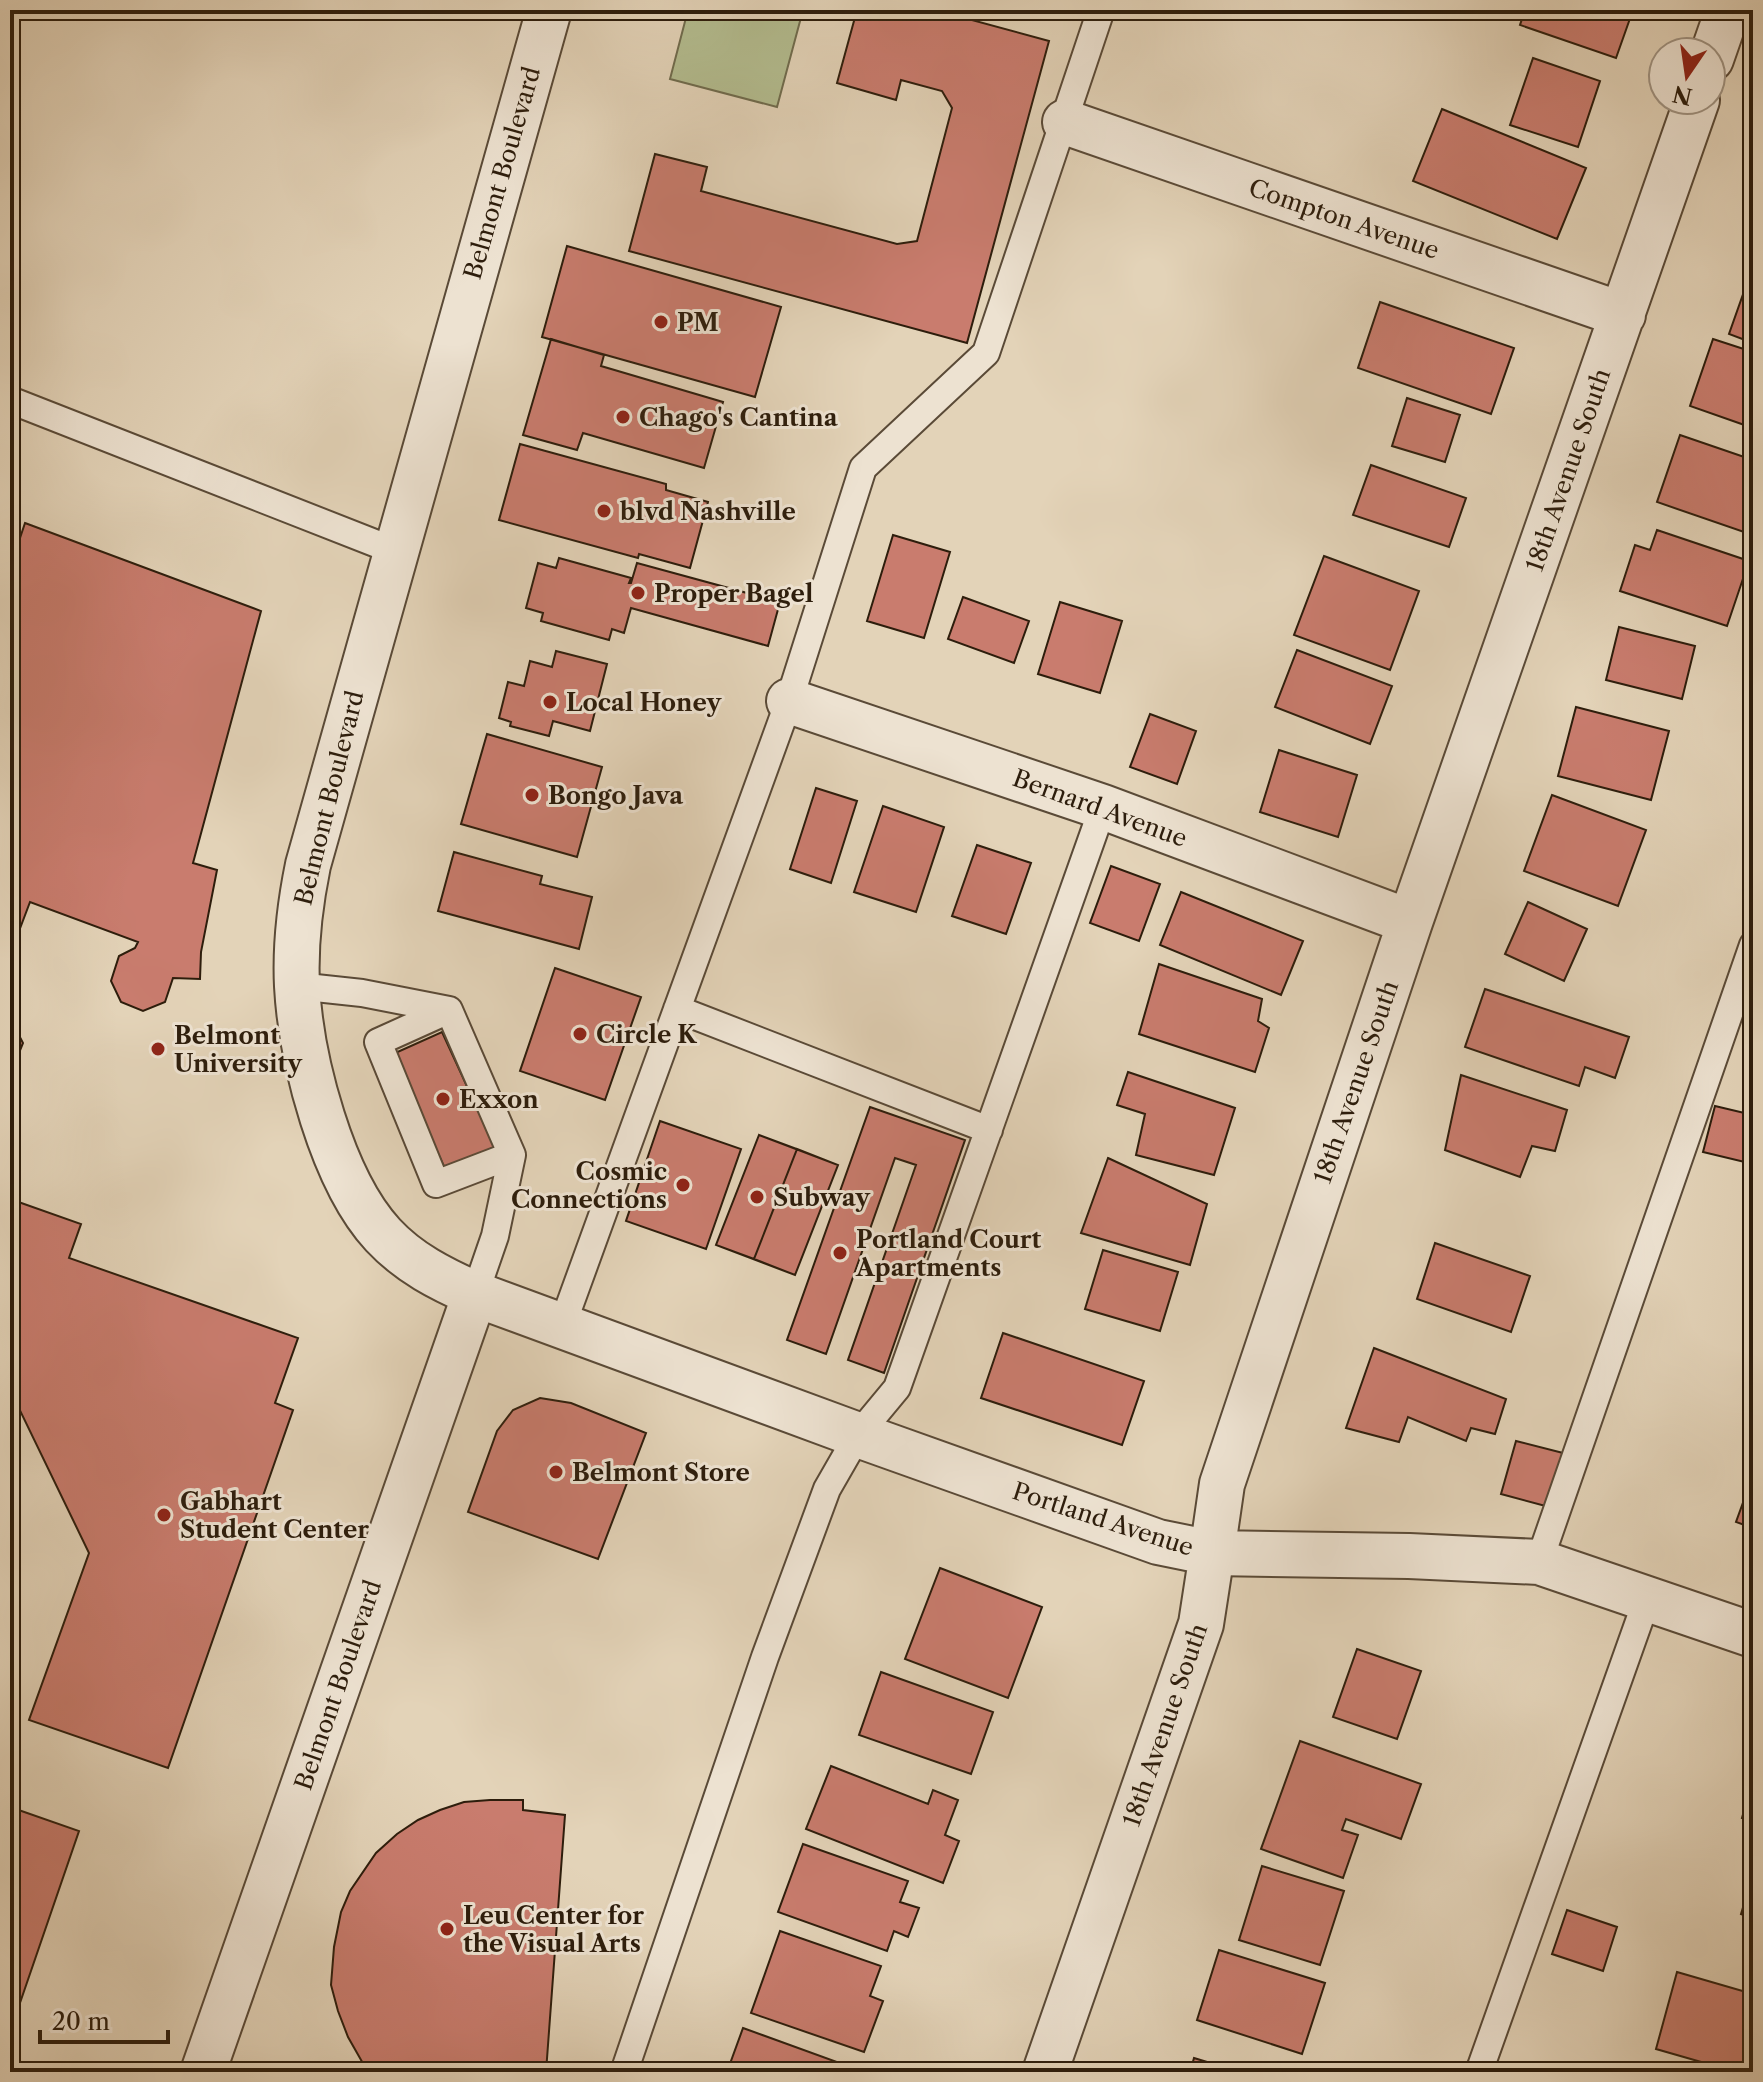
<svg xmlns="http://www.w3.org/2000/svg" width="1763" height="2082" font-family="'Libre Caslon Text',serif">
<rect width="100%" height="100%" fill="#e3d3b8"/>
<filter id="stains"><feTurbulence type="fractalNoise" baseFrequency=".0025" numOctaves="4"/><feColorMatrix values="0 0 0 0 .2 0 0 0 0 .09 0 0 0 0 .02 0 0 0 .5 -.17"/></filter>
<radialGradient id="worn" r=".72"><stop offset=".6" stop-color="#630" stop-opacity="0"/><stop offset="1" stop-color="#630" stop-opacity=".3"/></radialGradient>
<path fill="#b3bc8f" stroke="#706c4e" stroke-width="2" d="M688 10H803L777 107 670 79Z"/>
<path fill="#c97c6e" stroke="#2d1d0c" stroke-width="2" d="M857 10H935L1049 41 967 343 629 251 655 154 707 167 701 191 897 244 917 241 952 108 942 91 901 80 896 100 837 83Z
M1525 10H1633L1616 58 1520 25Z
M1533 58 1600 81 1578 147 1510 125Z
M1442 109 1586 168 1557 239 1413 181Z
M567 246 781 307 755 397 542 337Z
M1753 266V343L1729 334Z
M1380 302 1514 348 1491 414 1358 368Z
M551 339 604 355 601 366 723 402 704 468 583 433 577 450 523 435Z
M1713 339 1753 352V428L1690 406Z
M1407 398 1460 415 1445 462 1392 446Z
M1680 435 1753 460V506L1744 532 1657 502Z
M520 444 666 484V490L708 502 690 568 639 554 638 558 499 520Z
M1371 465 1466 498 1449 547 1353 515Z
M25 523 261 611 193 863 217 870 201 952 200 979 173 978 165 1002 143 1011 121 1002 111 981 119 956 135 948 138 942 30 902 10 955V548L16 550Z
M1657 530 1749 561 1727 626 1620 591 1635 545 1650 550Z
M893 535 950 552 924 638 867 621Z
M1324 556 1419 591 1390 670 1294 635Z
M559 558 631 578 629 583H631L637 563 780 602 768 646 631 608 624 633 612 629 609 640 541 621 543 613 526 608 538 563 556 568Z
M963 597 1029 621 1014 663 948 639Z
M1060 602 1122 621 1100 693 1038 674Z
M1619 627 1695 646 1682 699 1606 680Z
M1297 650 1392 686 1370 744 1275 707Z
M556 651 607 664 590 731 553 721 549 736 510 726 511 722 499 718 508 682 524 686 530 661 552 667Z
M1576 707 1669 731 1651 800 1558 776Z
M1150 714 1196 731 1177 784 1130 767Z
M487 734 602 767 577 857 461 824Z
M1279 750 1357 775 1338 837 1260 812Z
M816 788 857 801 831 883 790 869Z
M1552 795 1646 830 1618 906 1524 871Z
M883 806 944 827 916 912 854 892Z
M977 845 1031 863 1006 934 952 916Z
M454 852 542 876 540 884 592 897 579 949 438 911Z
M1111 866 1160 884 1139 941 1090 923Z
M1181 892 1303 941 1281 995 1160 945Z
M1528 902 1587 929 1564 981 1505 954Z
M1159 964 1262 999 1258 1021 1269 1028 1255 1072 1139 1034Z
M555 968 641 997 605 1100 520 1071Z
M1485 989 1629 1037 1615 1078 1585 1067 1579 1086 1465 1047Z
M10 1018 23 1043 10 1075Z
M442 1032 495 1147 445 1169 393 1054Z
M1128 1072 1235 1108 1214 1175 1136 1155 1145 1114 1117 1105Z
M1461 1075 1567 1110 1555 1151 1532 1146 1520 1177 1445 1150Z
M1715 1106 1753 1115V1164L1703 1152Z
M870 1107 965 1140 884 1373 848 1360 916 1165 895 1158 826 1354 787 1340Z
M660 1121 741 1149 706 1249 626 1221Z
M759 1135 838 1165 795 1275 716 1245Z
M759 1135 797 1149 754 1259 716 1245Z
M797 1149 838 1165 795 1275 754 1259Z
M1108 1158 1207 1204 1190 1265 1081 1233Z
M10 1199 81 1224 69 1258 298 1338 275 1403 293 1410 168 1768 29 1720 89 1553 14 1398 10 1397Z
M1435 1243 1530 1276 1511 1332 1417 1299Z
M1103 1250 1178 1272 1160 1331 1085 1309Z
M1003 1333 1144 1381 1122 1445 981 1398Z
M1374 1348 1506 1399 1495 1434 1471 1428 1466 1441 1408 1417 1399 1442 1346 1428Z
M540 1398 571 1403 646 1433 598 1559 468 1512 497 1431 513 1410Z
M1516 1441 1567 1454 1553 1508 1501 1494Z
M1753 1475V1528L1736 1522Z
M940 1568 1042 1607 1008 1698 905 1659Z
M1357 1649 1421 1671 1397 1739 1333 1717Z
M881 1672 993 1712 971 1774 859 1735Z
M1300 1741 1421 1784 1401 1839 1346 1819 1342 1830 1358 1835 1343 1878 1261 1849Z
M831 1766 928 1804 933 1790 958 1800 945 1835 959 1841 943 1883 806 1829Z
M1753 1778V1821L1742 1818Z
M490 1800H523V1810L565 1815 546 2072H369L365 2067 348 2037 338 2011 331 1985 334 1947 341 1912 350 1891 376 1853 397 1834 418 1820 440 1810 464 1802Z
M10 1807 79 1831 10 2032Z
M803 1844 908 1881 900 1902 919 1908 908 1937 894 1931 887 1951 778 1912Z
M1262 1866 1344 1891 1320 1965 1239 1940Z
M1753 1874V1918L1741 1914Z
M1567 1910 1617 1927 1603 1971 1552 1954Z
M780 1931 881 1966 870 1996 883 2001 864 2052 751 2013Z
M1219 1950 1325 1983 1302 2054 1197 2020Z
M1677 1972 1753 1994V2072H1736L1656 2049Z
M743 2028 859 2070 858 2072H727Z
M1194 2058 1240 2072H1190Z"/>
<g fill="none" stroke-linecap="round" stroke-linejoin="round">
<defs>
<path id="service" d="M10 400 395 551
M297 986 362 993 449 1010 512 1155 495 1236 475 1294
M677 1009 989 1130
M449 1010 378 1042 436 1184 512 1155
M562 1326 789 701 863 468 986 353 1101 10
M1539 1562 1753 945
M624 2072 765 1657 827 1489 858 1435 897 1388 1103 807
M1479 2072 1647 1599"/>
<path id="minor" d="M1711 59 1728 10
M1697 100 1410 922 1222 1484 1212 1553 1409 1556 1539 1562 1753 1635
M1065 122 1623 315
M789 701 1103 807 1410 922"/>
<path id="tertiary" d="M549 10 308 865C300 904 295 945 297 986 301 1060 332 1180 383 1235 409 1263 441 1279 475 1294L858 1435 1158 1542 1212 1553 1201 1624 1045 2072
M203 2072 475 1294"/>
</defs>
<use href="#service" stroke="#5a4a37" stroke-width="30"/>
<use href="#minor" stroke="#5a4a37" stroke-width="48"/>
<use href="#tertiary" stroke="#5a4a37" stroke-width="48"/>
<use href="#service" stroke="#ede2d1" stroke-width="26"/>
<use href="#minor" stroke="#ede2d1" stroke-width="44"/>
<use href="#tertiary" stroke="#ede2d1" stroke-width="44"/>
</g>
<g fill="#8f2418" stroke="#ede2d1" stroke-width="3">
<circle cx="661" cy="322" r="8"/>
<circle cx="623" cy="417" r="8"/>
<circle cx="604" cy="511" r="8"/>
<circle cx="638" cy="593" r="8"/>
<circle cx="550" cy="702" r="8"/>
<circle cx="532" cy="795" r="8"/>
<circle cx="580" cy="1034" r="8"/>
<circle cx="158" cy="1049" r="8"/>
<circle cx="443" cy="1099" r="8"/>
<circle cx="683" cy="1185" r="8"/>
<circle cx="757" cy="1197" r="8"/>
<circle cx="840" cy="1253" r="8"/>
<circle cx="556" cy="1472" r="8"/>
<circle cx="164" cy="1515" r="8"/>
<circle cx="447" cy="1929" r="8"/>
</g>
<g text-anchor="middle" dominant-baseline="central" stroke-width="6" stroke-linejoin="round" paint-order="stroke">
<g font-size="24" fill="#2d1d0c" stroke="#ede2d1">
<text transform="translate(502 173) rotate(-74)">Belmont Boulevard</text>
<text transform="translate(1344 219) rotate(19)">Compton Avenue</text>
<text transform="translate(1568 470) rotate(-71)">18th Avenue South</text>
<text transform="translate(329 798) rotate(-76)">Belmont Boulevard</text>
<text transform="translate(1100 808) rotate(20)">Bernard Avenue</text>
<text transform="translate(1356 1082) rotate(-71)">18th Avenue South</text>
<text transform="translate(1103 1519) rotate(18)">Portland Avenue</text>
<text transform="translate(338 1685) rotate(-71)">Belmont Boulevard</text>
<text transform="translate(1165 1725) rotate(-71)">18th Avenue South</text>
</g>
<g font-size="24" font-weight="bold" fill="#2d1d0c" stroke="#ede2d1" text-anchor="start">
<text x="677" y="322">PM</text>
<text x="639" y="417">Chago's Cantina</text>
<text x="620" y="511">blvd Nashville</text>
<text x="654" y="593">Proper Bagel</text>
<text x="566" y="702">Local Honey</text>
<text x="548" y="795">Bongo Java</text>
<text x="596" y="1034">Circle K</text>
<text x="174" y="1035">Belmont<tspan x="174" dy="28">University</tspan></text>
<text x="459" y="1099">Exxon</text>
<text x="667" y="1171" text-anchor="end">Cosmic<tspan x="667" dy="28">Connections</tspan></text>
<text x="773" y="1197">Subway</text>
<text x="856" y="1239">Portland Court<tspan x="856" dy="28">Apartments</tspan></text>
<text x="572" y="1472">Belmont Store</text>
<text x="180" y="1501">Gabhart<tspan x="180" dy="28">Student Center</tspan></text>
<text x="463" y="1915">Leu Center for<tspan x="463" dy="28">the Visual Arts</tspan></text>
</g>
</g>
<rect width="1763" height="2082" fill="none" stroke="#e3d3b8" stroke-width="40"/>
<rect x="12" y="12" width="1739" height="2058" fill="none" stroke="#2d1d0c" stroke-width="4"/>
<rect x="20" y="20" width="1723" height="2042" fill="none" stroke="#2d1d0c" stroke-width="2"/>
<g transform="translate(1687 76) rotate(193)"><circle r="38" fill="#ede2d1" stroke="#a09382" stroke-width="2"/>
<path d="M0-6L14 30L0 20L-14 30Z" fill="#8f2418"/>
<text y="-12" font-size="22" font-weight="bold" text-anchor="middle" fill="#2d1d0c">N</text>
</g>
<path d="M40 2030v12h128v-12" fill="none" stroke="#2d1d0c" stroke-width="4"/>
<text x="52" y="2030" font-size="24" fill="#2d1d0c" stroke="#ede2d1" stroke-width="6" paint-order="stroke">20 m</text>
<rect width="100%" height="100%" filter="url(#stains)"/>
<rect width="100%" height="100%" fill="url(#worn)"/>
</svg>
